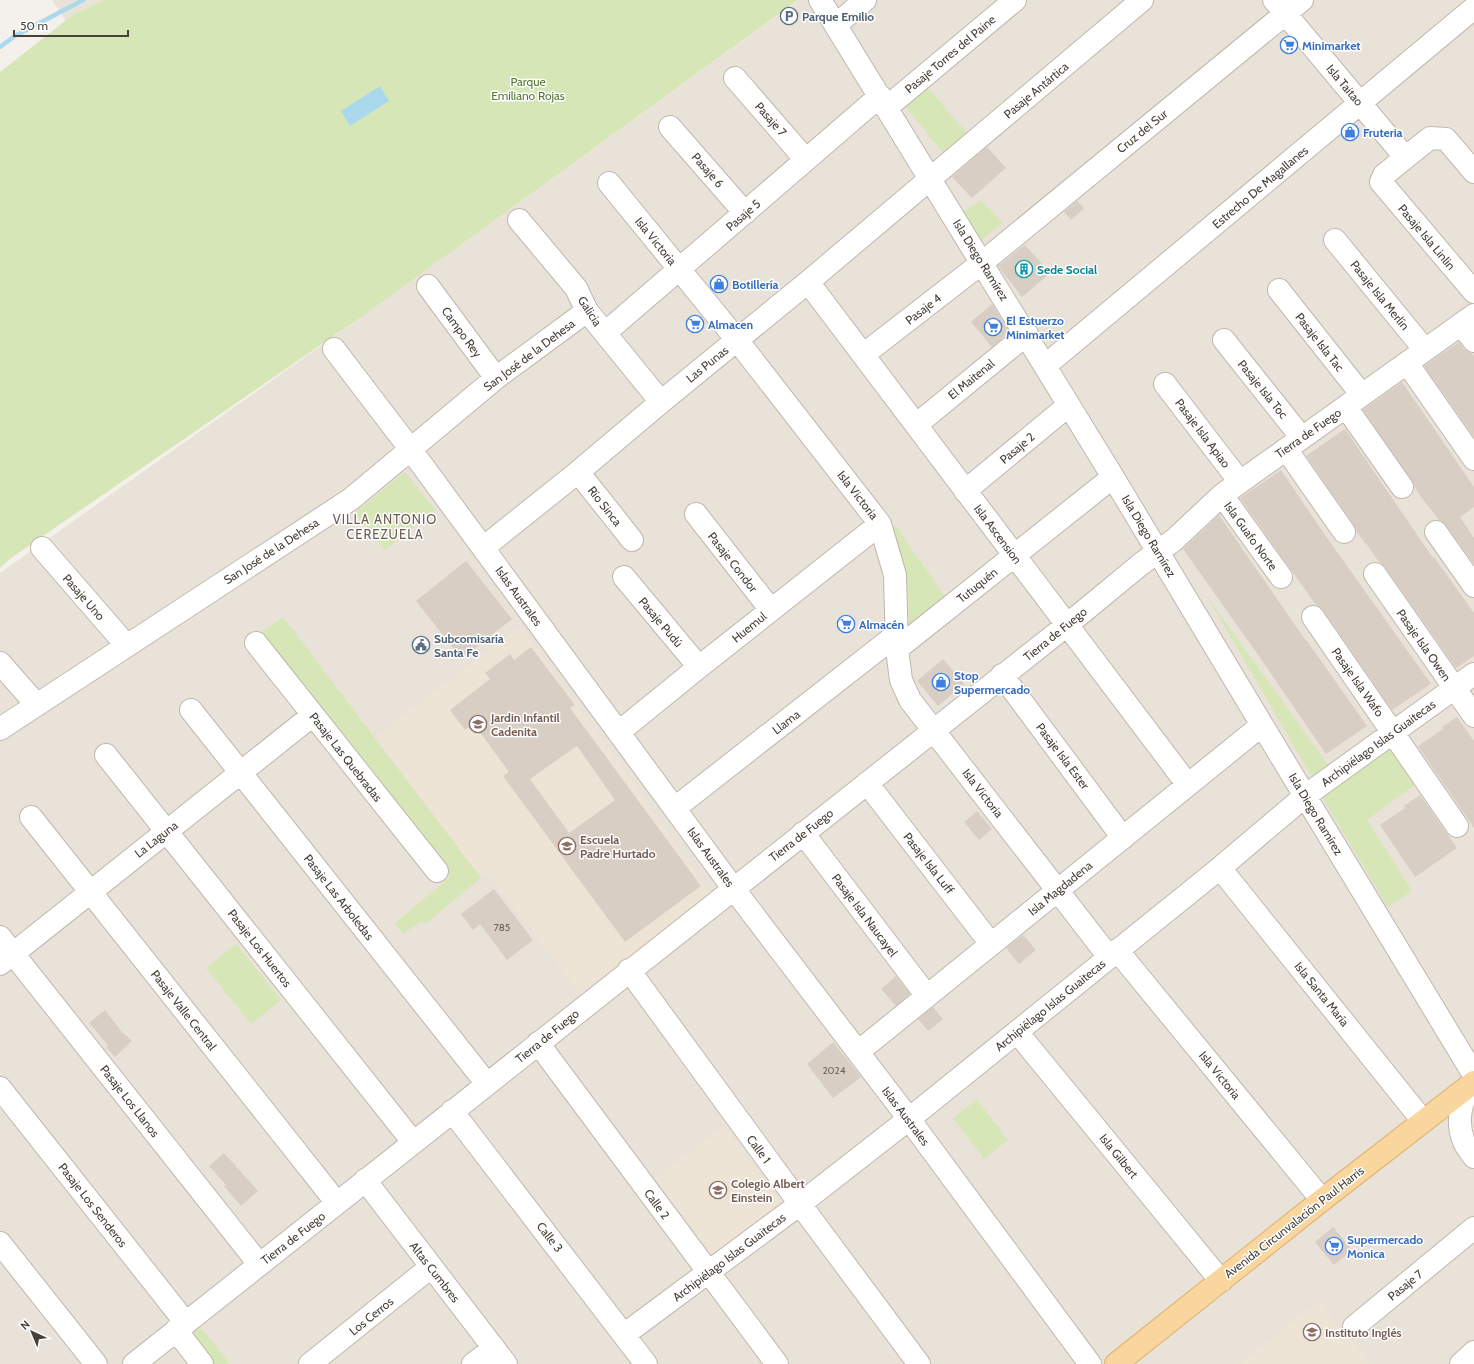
<svg xmlns="http://www.w3.org/2000/svg" width="1474" height="1364" font-family="Cabin,sans-serif">
<rect width="100%" height="100%" fill="#f4f0eb"/>
<path fill="#e8e2d9" d="M52 0H104L74 14 66 21Z
M799 0H1474V1364H0V573L370 311Z"/>
<path fill="#ede4d5" d="M520 626 582 711 711 894 582 996 487 873 481 878 375 737Z
M724 1126 782 1203 714 1255 655 1178Z
M1319 1301 1370 1364H1240Z"/>
<path fill="#d6e6b6" d="M104 0H798L370 311 11 558 0 568V72L74 14Z
M925 85 967 133 943 153 903 103Z
M981 200 1003 223 977 243 958 216Z
M405 472 435 510 385 550 355 513Z
M895 525 946 598 909 628 908 591 904 563 888 530Z
M1206 595 1329 766 1312 777Z
M283 617 481 878 425 924 421 921 403 934 395 923 450 877 259 634Z
M1392 748 1416 784 1367 820 1412 891 1388 907 1322 797Z
M236 944 281 1000 251 1024 206 968Z
M977 1100 1008 1140 984 1159 953 1118Z
M199 1325 230 1364H207L186 1336Z"/>
<path fill="#aad9ee" d="M380 86 389 101 350 126 341 111Z"/>
<g fill="none" stroke-linecap="round" stroke-linejoin="round">
<path stroke="#aad9ee" stroke-width="4.5" d="M0 47 15 36 83 0"/>
</g>
<path fill="#d9cec3" fill-rule="evenodd" d="M987 147 1006 168 972 198 952 177Z
M1077 201 1084 208 1071 220 1064 212Z
M1025 245 1050 273 1022 297 998 266Z
M992 304 1009 332 992 347 971 322Z
M1459 342 1464 349 1472 353 1474 356V437L1424 366Z
M1402 382 1474 487V507L1460 517 1474 538V564L1446 525 1439 520 1421 497 1414 486 1412 480 1363 410Z
M1345 429 1433 558 1434 557 1474 613V656L1456 668 1385 567 1379 562 1366 543H1365L1356 531 1354 525 1306 456Z
M1281 470 1325 535 1431 684 1392 710 1323 610 1316 605 1240 498Z
M1219 515 1306 641H1307L1367 726 1326 754 1261 659 1183 549Z
M466 561 512 619 462 659 416 601Z
M531 647 575 705 570 708 701 886 625 942 503 776 509 772 474 724 465 730 450 710 490 679 485 673 510 654 514 660ZM577 746 615 800 569 833 530 779Z
M943 659 964 684 938 706 917 681Z
M1457 717 1474 741V828L1418 746 1443 729 1442 727Z
M1420 795 1457 848 1415 877 1380 825 1405 808 1404 806Z
M977 811 992 829 979 840 964 822Z
M494 889 533 940 507 960 480 924 473 930 461 914Z
M1023 935 1036 950 1019 964 1006 948Z
M896 976 910 994 896 1006 881 989Z
M933 1007 943 1019 928 1031 918 1019Z
M105 1010 122 1032 132 1041 115 1057 106 1047 108 1045 89 1023Z
M833 1042 861 1077 833 1098 807 1064Z
M224 1153 258 1191 241 1206 224 1186 226 1185 209 1166Z
M1333 1227 1352 1250 1334 1265 1315 1242Z"/>
<g fill="none" stroke-linecap="round" stroke-linejoin="round">
<defs>
<path id="minor" d="M820 0 1113 477 1262 725 1474 1075
M1274 0 1400 151
M836 25 865 0
M735 78 806 160
M886 108 1015 0
M670 127 745 213
M1474 172 1446 139 1430 138 1384 175 1381 182 1474 292
M609 183 737 340 880 524 895 575 897 649 901 680 910 700 1109 957
M519 220 576 288 587 311 661 402
M1335 240 1425 350
M808 282 1188 785
M428 286 496 378
M1279 290 1362 395
M1461 324 1474 341
M605 333 880 96
M1224 340 1302 438
M334 349 411 450 733 888 909 1119 1090 1364
M863 355 983 262 1302 0
M1407 363 1474 459
M1046 365 1474 8
M1165 384 1240 482
M1346 407 1402 487
M916 425 1027 334
M1286 449 1344 532
M578 472 632 540
M965 491 1069 405
M1222 495 1281 577
M696 514 771 610
M1436 532 1474 586
M42 548 127 646
M483 548 578 472 661 402 808 282 1142 0
M1375 574 1474 716
M624 577 699 667
M1313 617 1457 826
M256 643 437 871
M897 649 1113 477
M0 663 37 705
M1002 675 1123 838
M191 710 487 1084
M0 729 351 499 496 378 587 311
M619 732 699 667 880 524
M106 755 413 1142
M867 783 991 944
M675 808 896 635
M31 817 337 1203
M803 833 927 996
M1220 868 1423 1121
M0 937 259 1264
M1117 950 1322 1200
M0 964 313 715
M629 970 800 1204 919 1364
M1017 1032 1221 1281
M538 1043 777 1364
M858 1052 1262 725
M1474 1083C1460 1099 1456 1122 1464 1142 1466 1147 1471 1152 1474 1157
M0 1088 186 1323
M452 1111 646 1364
M365 1180 506 1364
M0 1243 96 1364
M1354 1327 1474 1228
M176 1330 202 1364
M625 1334 800 1204 909 1119 1220 868 1305 796 1474 674
M134 1364 1067 625 1141 564 1174 540 1222 495 1474 315
M310 1364 431 1267
M473 1364 494 1348
M1461 1364 1474 1352"/>
<path id="major" d="M1116 1364 1322 1200 1474 1082"/>
</defs>
<use href="#minor" stroke="#c0b7ad" stroke-width="24"/>
<use href="#major" stroke="#dfb16e" stroke-width="24"/>
<use href="#minor" stroke="#fff" stroke-width="22"/>
<use href="#major" stroke="#fad69f" stroke-width="22"/>
</g>
<defs>
<symbol id="parking-ring" viewBox="-11 -11 22 22"><circle r="9.5" fill="#fff" stroke="#5c6f8a" stroke-width="1.5"/><path d="M-3.5-5.5H1a3.5 3.5 0 0 1 0 7H-1V5.5H-3.5ZM-1-3.4V-.6H.8a1.4 1.4 0 0 0 0-2.8Z" fill="#5c6f8a"/></symbol>
<symbol id="supermarket-ring" viewBox="-11 -11 22 22"><circle r="9.5" fill="#fff" stroke="#3f7fe0" stroke-width="1.5"/><path d="M-6-5.5h2.5l.6 2H6L4.5 2H-2.5L-4.4-4H-6ZM-1.5 3.2a1.3 1.3 0 1 0 .1 0ZM3 3.2a1.3 1.3 0 1 0 .1 0Z" fill="#3f7fe0"/></symbol>
<symbol id="shop-ring" viewBox="-11 -11 22 22"><circle r="9.5" fill="#fff" stroke="#3f7fe0" stroke-width="1.5"/><path d="M-5-2.5h2.3a2.7 3.5 0 0 1 5.4 0H5L5.5 6h-11ZM-1.5-2.5h3a1.5 2.3 0 0 0-3 0Z" fill="#3f7fe0"/></symbol>
<symbol id="building-ring" viewBox="-11 -11 22 22"><circle r="9.5" fill="#fff" stroke="#0f9aa8" stroke-width="1.5"/><path d="M-4-6H4V6H1V3H-1V6H-4ZM-2.5-4.3h1.7v1.8h-1.7ZM.8-4.3h1.7v1.8H.8ZM-2.5-1h1.7V.8h-1.7ZM.8-1h1.7V.8H.8Z" fill="#0f9aa8"/></symbol>
<symbol id="civic-ring" viewBox="-11 -11 22 22"><circle r="9.5" fill="#fff" stroke="#5c6f8a" stroke-width="1.5"/><path d="M-.6-6.5H3V-4.5H.6V-3L4-1V1h2V6H-6V1h2V-1L-.6-3ZM-1.2 2.5V6h2.4V2.5Z" fill="#5c6f8a"/></symbol>
<symbol id="school-ring" viewBox="-11 -11 22 22"><circle r="9.5" fill="#fff" stroke="#8d6e63" stroke-width="1.5"/><path d="M0-5L7-2L0 1L-7-2ZM-4 1L0 2.5L4 1V4Q0 6-4 4Z" fill="#8d6e63"/></symbol>
</defs>
<g fill-rule="evenodd">
<use href="#parking-ring" x="779" y="6" width="20" height="20"/>
<use href="#supermarket-ring" x="1279" y="35" width="20" height="20"/>
<use href="#shop-ring" x="1340" y="122" width="20" height="20"/>
<use href="#building-ring" x="1014" y="259" width="20" height="20"/>
<use href="#shop-ring" x="709" y="274" width="20" height="20"/>
<use href="#supermarket-ring" x="685" y="314" width="20" height="20"/>
<use href="#supermarket-ring" x="983" y="317" width="20" height="20"/>
<use href="#supermarket-ring" x="836" y="614" width="20" height="20"/>
<use href="#civic-ring" x="411" y="635" width="20" height="20"/>
<use href="#shop-ring" x="931" y="672" width="20" height="20"/>
<use href="#school-ring" x="468" y="714" width="20" height="20"/>
<use href="#school-ring" x="557" y="836" width="20" height="20"/>
<use href="#school-ring" x="708" y="1180" width="20" height="20"/>
<use href="#supermarket-ring" x="1324" y="1236" width="20" height="20"/>
<use href="#school-ring" x="1302" y="1322" width="20" height="20"/>
</g>
<g text-anchor="middle" dominant-baseline="central" stroke-width="3" stroke-linejoin="round" paint-order="stroke">
<g font-size="10" fill="#6c645c">
<text x="502" y="927">785</text>
<text x="834" y="1070">2024</text>
</g>
<g font-size="12" font-weight="bold" fill="#4e5e75" stroke="#fff" text-anchor="start">
<text x="802" y="16">Parque Emilio</text>
<text x="434" y="638">Subcomisaría<tspan x="434" dy="14">Santa Fe</tspan></text>
</g>
<g font-size="12" font-weight="bold" fill="#366cbe" stroke="#fff" text-anchor="start">
<text x="1302" y="45">Minimarket</text>
<text x="1363" y="132">Fruteria</text>
<text x="732" y="284">Botillería</text>
<text x="1006" y="320">El Estuerzo<tspan x="1006" dy="14">Minimarket</tspan></text>
<text x="708" y="324">Almacen</text>
<text x="859" y="624">Almacén</text>
<text x="954" y="675">Stop<tspan x="954" dy="14">Supermercado</tspan></text>
<text x="1347" y="1239">Supermercado<tspan x="1347" dy="14">Monica</tspan></text>
</g>
<g font-size="12" fill="#484139" stroke="#fff">
<text transform="translate(950 54) rotate(-40)">Pasaje Torres del Paine</text>
<text transform="translate(1345 85) rotate(50)">Isla Taitao</text>
<text transform="translate(1036 90) rotate(-40)">Pasaje Antártica</text>
<text transform="translate(771 119) rotate(49)">Pasaje 7</text>
<text transform="translate(1142 131) rotate(-39)">Cruz del Sur</text>
<text transform="translate(708 170) rotate(49)">Pasaje 6</text>
<text transform="translate(1260 187) rotate(-40)">Estrecho De Magallanes</text>
<text transform="translate(743 215) rotate(-41)">Pasaje 5</text>
<text transform="translate(1427 237) rotate(50)">Pasaje Isla Linlin</text>
<text transform="translate(656 241) rotate(51)">Isla Victoria</text>
<text transform="translate(981 260) rotate(58)">Isla Diego Ramírez</text>
<text transform="translate(1380 295) rotate(51)">Pasaje Isla Merlín</text>
<text transform="translate(923 309) rotate(-38)">Pasaje 4</text>
<text transform="translate(590 311) rotate(57)">Galicia</text>
<text transform="translate(462 332) rotate(54)">Campo Rey</text>
<text transform="translate(1320 342) rotate(52)">Pasaje Isla Tac</text>
<text transform="translate(529 355) rotate(-37)">San José de la Dehesa</text>
<text transform="translate(707 364) rotate(-39)">Las Punas</text>
<text transform="translate(971 379) rotate(-39)">El Maitenal</text>
<text transform="translate(1263 389) rotate(51)">Pasaje Isla Toc</text>
<text transform="translate(1203 433) rotate(53)">Pasaje Isla Apiao</text>
<text transform="translate(1308 433) rotate(-35)">Tierra de Fuego</text>
<text transform="translate(1017 448) rotate(-40)">Pasaje 2</text>
<text transform="translate(858 495) rotate(52)">Isla Victoria</text>
<text transform="translate(605 506) rotate(52)">Río Sinca</text>
<text transform="translate(998 534) rotate(53)">Isla Ascension</text>
<text transform="translate(1149 536) rotate(59)">Isla Diego Ramírez</text>
<text transform="translate(1251 536) rotate(54)">Isla Guafo Norte</text>
<text transform="translate(271 551) rotate(-33)">San José de la Dehesa</text>
<text transform="translate(733 562) rotate(52)">Pasaje Condor</text>
<text transform="translate(977 585) rotate(-39)">Tutuquén</text>
<text transform="translate(519 596) rotate(54)">Islas Australes</text>
<text transform="translate(84 597) rotate(49)">Pasaje Uno</text>
<text transform="translate(661 622) rotate(50)">Pasaje Pudú</text>
<text transform="translate(749 627) rotate(-39)">Huemul</text>
<text transform="translate(1055 634) rotate(-39)">Tierra de Fuego</text>
<text transform="translate(1424 645) rotate(55)">Pasaje Isla Owen</text>
<text transform="translate(1358 682) rotate(55)">Pasaje Isla Wafo</text>
<text transform="translate(786 722) rotate(-38)">Llama</text>
<text transform="translate(1378 743) rotate(-36)">Archipiélago Islas Guaitecas</text>
<text transform="translate(1063 756) rotate(53)">Pasaje Isla Ester</text>
<text transform="translate(346 757) rotate(52)">Pasaje Las Quebradas</text>
<text transform="translate(983 793) rotate(52)">Isla Victoria</text>
<text transform="translate(1316 814) rotate(59)">Isla Diego Ramírez</text>
<text transform="translate(801 835) rotate(-38)">Tierra de Fuego</text>
<text transform="translate(156 839) rotate(-38)">La Laguna</text>
<text transform="translate(711 857) rotate(54)">Islas Australes</text>
<text transform="translate(929 863) rotate(52)">Pasaje Isla Luff</text>
<text transform="translate(1060 888) rotate(-39)">Isla Magdadena</text>
<text transform="translate(339 897) rotate(52)">Pasaje Las Arboledas</text>
<text transform="translate(865 915) rotate(53)">Pasaje Isla Naucayel</text>
<text transform="translate(260 948) rotate(52)">Pasaje Los Huertos</text>
<text transform="translate(1322 994) rotate(51)">Isla Santa María</text>
<text transform="translate(1050 1005) rotate(-39)">Archipiélago Islas Guaitecas</text>
<text transform="translate(184 1010) rotate(52)">Pasaje Valle Central</text>
<text transform="translate(547 1036) rotate(-39)">Tierra de Fuego</text>
<text transform="translate(1220 1075) rotate(51)">Isla Victoria</text>
<text transform="translate(130 1101) rotate(52)">Pasaje Los Llanos</text>
<text transform="translate(906 1116) rotate(53)">Islas Australes</text>
<text transform="translate(759 1149) rotate(54)">Calle 1</text>
<text transform="translate(1119 1156) rotate(51)">Isla Gilbert</text>
<text transform="translate(657 1204) rotate(54)">Calle 2</text>
<text transform="translate(93 1205) rotate(52)">Pasaje Los Senderos</text>
<text transform="translate(1294 1222) rotate(-38)">Avenida Circunvalación Paul Harris</text>
<text transform="translate(550 1237) rotate(52)">Calle 3</text>
<text transform="translate(293 1238) rotate(-38)">Tierra de Fuego</text>
<text transform="translate(729 1257) rotate(-37)">Archipiélago Islas Guaitecas</text>
<text transform="translate(435 1272) rotate(52)">Altas Cumbres</text>
<text transform="translate(1405 1285) rotate(-39)">Pasaje 7</text>
<text transform="translate(371 1316) rotate(-39)">Los Cerros</text>
</g>
<g font-size="12" fill="#52782e" stroke="#fff">
<text x="528" y="81">Parque<tspan x="528" dy="14">Emiliano Rojas</tspan></text>
</g>
<g font-size="12" font-weight="bold" fill="#0d838f" stroke="#fff" text-anchor="start">
<text x="1037" y="269">Sede Social</text>
</g>
<g font-size="12" font-weight="bold" fill="#785e54" stroke="#fff" text-anchor="start">
<text x="491" y="717">Jardin Infantil<tspan x="491" dy="14">Cadenita</tspan></text>
<text x="580" y="839">Escuela<tspan x="580" dy="14">Padre Hurtado</tspan></text>
<text x="731" y="1183">Colegio Albert<tspan x="731" dy="14">Einstein</tspan></text>
<text x="1325" y="1332">Instituto Inglés</text>
</g>
<g font-size="13" letter-spacing="1" fill="#6b5d50" stroke="#fff">
<text x="385" y="519">VILLA ANTONIO<tspan x="385" dy="15">CEREZUELA</tspan></text>
</g>
</g>
<g transform="translate(32 1332) rotate(316)" stroke="#ffffff" stroke-width="3" paint-order="stroke">
<path d="M0-3L7 15L0 10L-7 15Z" fill="#484139"/>
<text y="-6" font-size="11" font-weight="bold" text-anchor="middle" fill="#484139">N</text>
</g>
<path d="M14 30v6h114v-6" fill="none" stroke="#484139" stroke-width="2"/>
<text x="20" y="30" font-size="12" fill="#484139" stroke="#ffffff" stroke-width="3" paint-order="stroke">50 m</text>
</svg>
